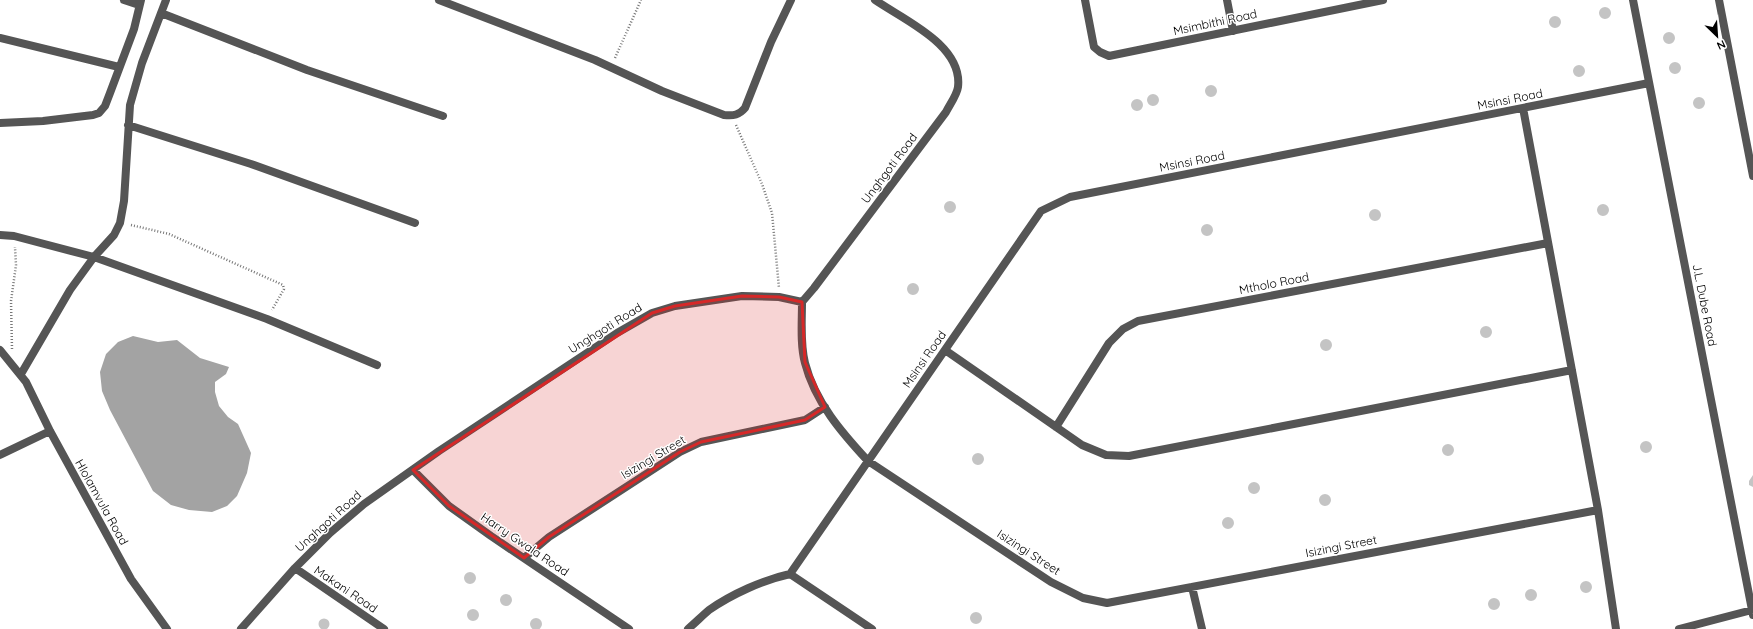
<svg xmlns="http://www.w3.org/2000/svg" width="1753" height="629" font-family="Quicksand,sans-serif">
<rect width="100%" height="100%" fill="#fff"/>
<path fill="#a3a3a3" d="M133 336 158 342 177 340 200 358 229 367 226 374 215 382V392L219 406 228 417 238 424 251 453 247 473 237 496 227 506 212 512 189 510 171 505 153 491 110 410 102 391 100 372 106 354 118 342Z"/>
<path fill="#c4c4c4" d="M1599 13a6 6 0 1 1 12 0a6 6 0 1 1-12 0Z
M1549 22a6 6 0 1 1 12 0a6 6 0 1 1-12 0Z
M1663 38a6 6 0 1 1 12 0a6 6 0 1 1-12 0Z
M1669 68a6 6 0 1 1 12 0a6 6 0 1 1-12 0Z
M1573 71a6 6 0 1 1 12 0a6 6 0 1 1-12 0Z
M1205 91a6 6 0 1 1 12 0a6 6 0 1 1-12 0Z
M1147 100a6 6 0 1 1 12 0a6 6 0 1 1-12 0Z
M1693 103a6 6 0 1 1 12 0a6 6 0 1 1-12 0Z
M1131 105a6 6 0 1 1 12 0a6 6 0 1 1-12 0Z
M944 207a6 6 0 1 1 12 0a6 6 0 1 1-12 0Z
M1597 210a6 6 0 1 1 12 0a6 6 0 1 1-12 0Z
M1369 215a6 6 0 1 1 12 0a6 6 0 1 1-12 0Z
M1201 230a6 6 0 1 1 12 0a6 6 0 1 1-12 0Z
M907 289a6 6 0 1 1 12 0a6 6 0 1 1-12 0Z
M1480 332a6 6 0 1 1 12 0a6 6 0 1 1-12 0Z
M1320 345a6 6 0 1 1 12 0a6 6 0 1 1-12 0Z
M1640 447a6 6 0 1 1 12 0a6 6 0 1 1-12 0Z
M1442 450a6 6 0 1 1 12 0a6 6 0 1 1-12 0Z
M972 459a6 6 0 1 1 12 0a6 6 0 1 1-12 0Z
M1753 475V487L1749 485V481Z
M1248 488a6 6 0 1 1 12 0a6 6 0 1 1-12 0Z
M1319 500a6 6 0 1 1 12 0a6 6 0 1 1-12 0Z
M1222 523a6 6 0 1 1 12 0a6 6 0 1 1-12 0Z
M464 578a6 6 0 1 1 12 0a6 6 0 1 1-12 0Z
M1580 587a6 6 0 1 1 12 0a6 6 0 1 1-12 0Z
M1525 595a6 6 0 1 1 12 0a6 6 0 1 1-12 0Z
M500 600a6 6 0 1 1 12 0a6 6 0 1 1-12 0Z
M1488 604a6 6 0 1 1 12 0a6 6 0 1 1-12 0Z
M467 615a6 6 0 1 1 12 0a6 6 0 1 1-12 0Z
M970 618a6 6 0 1 1 12 0a6 6 0 1 1-12 0Z
M530 624a6 6 0 1 1 12 0a6 6 0 1 1-12 0Z
M318.5 624a5.5 5.5 0 1 1 11 0a5.5 5.5 0 1 1-11 0Z"/>
<g fill="none" stroke-linecap="round" stroke-linejoin="round">
<path stroke="#777" stroke-width="2.5" stroke-dasharray="1 2" stroke-linecap="butt" d="M615 58 641 0
M736 125 762 184 772 213 779 288
M131 225 169 234 283 285 284 289 272 310
M12 349 11 301 16 265 15 247"/>
<path stroke="#555" stroke-width="8" d="M124 0 139 5
M439 0 595 60 662 91 724 115C734 116 739 115 745 108L771 42 791 0
M1085 0 1094 47 1100 52 1109 56 1383 0
M1227 0 1233 31
M1633 0 1753 615
M161 13 307 70 443 116
M0 38 119 67
M1523 108 1598 510 1616 629
M0 123 43 121 93 115 99 113 105 106 110 93 134 29 141 0
M128 125 251 164 415 223
M0 235 14 236 94 257 267 319 377 365
M802 302C802 322 800 344 805 363 815 402 842 433 868 461L1051 582 1083 598 1107 603 1598 510
M802 302 814 288 946 112C950 104 957 95 958 87 963 45 904 20 875 0
M0 350 26 382 50 431 131 579 167 629
M945 350 1082 445 1106 455 1129 456 1572 370
M21 374 70 290 94 257 114 235 120 223 124 201 130 105 142 63 166 0
M1056 427 1109 343 1123 329 1138 321 1548 243
M0 455 50 431
M413 470 449 506 491 536 629 629
M524 558 549 537 680 452 701 442 805 420 825 407
M295 568 384 629
M790 574 1041 211 1070 197 1649 83
M1192 587 1202 629
M241 629 295 568 330 533 364 504 439 451 617 333 652 313 675 306 742 296 779 297 802 302
M688 629C695 623 702 616 709 610 732 594 763 580 790 574L872 629
M1679 629 1752 610"/>
<path stroke="#555" stroke-width="8" d="M1719 0 1753 176"/>
</g>
<path fill="#d62828" fill-opacity="0.2" stroke="#d62828" stroke-width="3" stroke-linejoin="round" d="M742 296 779 297 802 302 805 362 825 407 805 420 701 442 680 452 549 537 524 558 449 506 413 470 652 313 675 306Z"/>
<g text-anchor="middle" dominant-baseline="central" stroke-width="3" stroke-linejoin="round" paint-order="stroke">
<g font-size="12" fill="#000" stroke="#fff">
<text transform="translate(1215 22) rotate(-12)">Msimbithi Road</text>
<text transform="translate(1510 99) rotate(-11)">Msinsi Road</text>
<text transform="translate(1192 161) rotate(-11)">Msinsi Road</text>
<text transform="translate(889 168) rotate(-53)">Unghgoti Road</text>
<text transform="translate(1274 283) rotate(-11)">Mtholo Road</text>
<text transform="translate(1705 305) rotate(79)">J.L. Dube Road</text>
<text transform="translate(605 328) rotate(-32)">Unghgoti Road</text>
<text transform="translate(924 359) rotate(-55)">Msinsi Road</text>
<text transform="translate(653 457) rotate(-31)">Isizingi Street</text>
<text transform="translate(102 502) rotate(61)">Hlolamvula Road</text>
<text transform="translate(328 521) rotate(-42)">Unghgoti Road</text>
<text transform="translate(525 544) rotate(34)">Harry Gwala Road</text>
<text transform="translate(1341 546) rotate(-11)">Isizingi Street</text>
<text transform="translate(1029 552) rotate(33)">Isizingi Street</text>
<text transform="translate(346 589) rotate(34)">Makani Road</text>
</g>
</g>
<g transform="translate(1717 36) rotate(155)" stroke="#ffffff" stroke-width="3" paint-order="stroke">
<path d="M0-3L7 15L0 10L-7 15Z" fill="#000000"/>
<text y="-6" font-size="11" font-weight="bold" text-anchor="middle" fill="#000000">N</text>
</g>
</svg>
